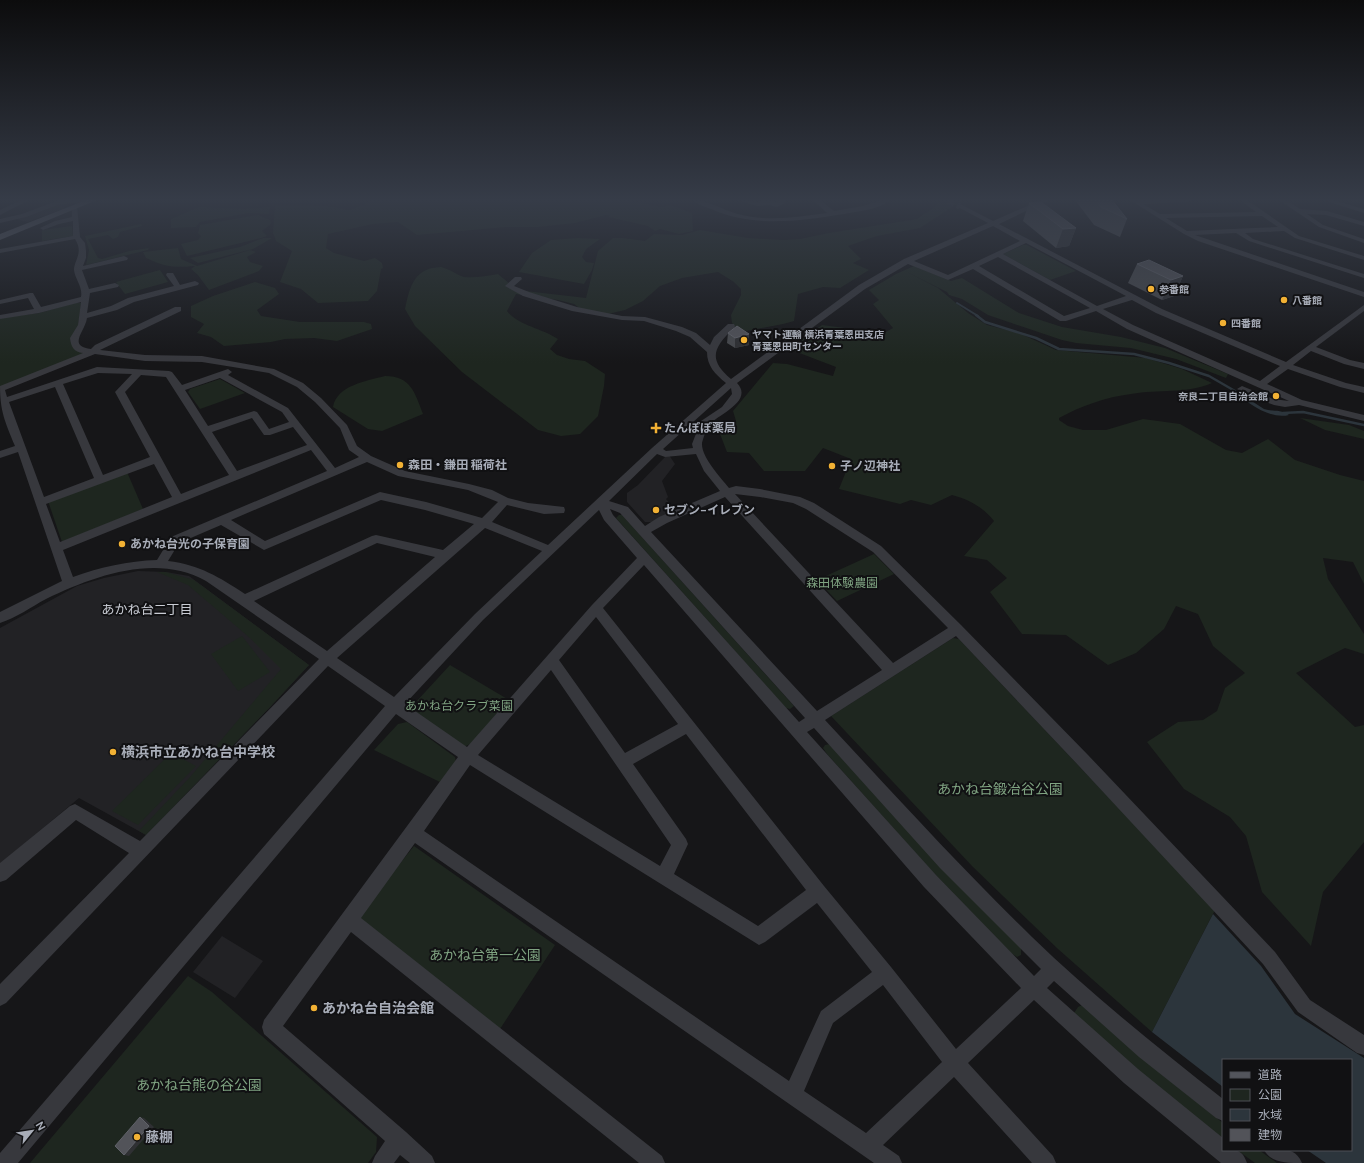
<svg xmlns="http://www.w3.org/2000/svg" width="1364" height="1163" font-family="'DM Sans','Noto Sans JP',sans-serif">
<rect width="100%" height="100%" fill="#161618"/>
<path fill="#222225" d="M68 202 63 209 28 222 16 219 58 203Z
M669 455 675 464 662 481 668 497 666 499 677 512 652 522H645L627 502V493L638 485 666 456Z
M138 571 166 572 189 576 309 665 271 706 146 835 79 798 0 864V628L77 586 104 578Z
M222 936 263 961 235 998 193 972Z"/>
<path fill="#1e261f" d="M373 200H626L662 207 671 205 692 213 693 231 679 234 660 229 655 231 648 226 608 217 610 216 606 215 575 223 538 227H506L417 235 398 222 373 224 328 234 326 248 334 253 364 261 375 258 382 263 383 268 381 269 377 291 368 301 318 303 301 289 280 282 292 251 276 241 273 233 275 205 326 206 351 210Z
M941 200H963L920 228 877 236 848 246 861 259 853 263 869 270 840 288 823 287 798 294 794 321 783 324 746 331 738 329 732 323 731 315 741 295V289L734 282 718 272 682 278 660 286 643 301 625 310 604 315 583 311 574 304 558 300 516 294 507 311C519 326 542 328 558 339L550 349 557 355 569 359 585 361 605 374 604 386 598 416 580 434 561 436 538 430 462 372 415 326 405 309C409 291 412 273 432 268 435 268 438 267 441 267 450 269 457 275 464 277 476 278 486 276 498 274L517 290 586 298 598 251 613 238H623L645 241 654 234 682 235 700 230 748 238 784 240 800 239 829 233 917 219 933 208Z
M199 207 245 209 270 207 269 214 249 213 200 222 196 227 171 228V219Z
M258 215 270 220 271 223 270 225 262 231 267 236 261 238 187 256 181 244 198 240 201 236 198 233 200 225Z
M141 224 142 226 120 232 118 237 113 239 108 235 88 239 98 258 102 259 129 251 149 248 148 250 86 265 89 250 85 236Z
M72 226 73 236 42 241V230Z
M263 238H272L253 249 198 263 190 258 240 247Z
M578 238 600 239 586 249 582 257 586 262 594 263 592 270 584 284 519 272 532 253 551 240Z
M1023 245H1027L1076 271 1050 280 1003 254Z
M178 248 181 259 197 266 250 250 256 252 247 257 250 262 263 266 259 271 209 290 198 275 191 269 195 266C173 268 166 267 146 258L143 252Z
M914 266 951 281 962 278 1019 313 1062 327 1121 337 1165 348 1228 374 1226 378 1176 359 1131 348 1076 343 1062 340 988 315 962 299 949 295 947 292 907 272 938 288 968 313 987 325 1019 333 1056 350 1146 358 1182 369 1212 383C1186 394 1159 389 1131 394 1106 397 1081 406 1059 418V420L1068 426 1083 430H1106L1143 419 1180 424 1226 450 1242 453 1268 439 1295 460 1340 475 1364 481V584L1353 562 1323 558 1328 579 1364 634V654L1345 648 1296 673 1355 727 1364 725V842L1323 892 1311 946 1262 892 1246 836 1230 817 1184 789 1147 742 1178 722 1203 720 1217 711 1225 688 1245 673 1213 646 1198 614 1176 606 1164 629 1136 653 1108 665 1066 635 1022 634 990 592 1007 578 987 560 964 556 994 521C983 507 968 499 952 495L931 505 911 500 900 504 839 489 851 459 823 448 805 471H764L749 453 727 452 720 434 736 421 733 411 773 363 787 364 833 376 836 367 789 349 822 325 884 333 893 328 873 304 879 300 869 290 896 274Z
M160 270 168 282 125 294 116 282Z
M255 282 275 288 279 294 257 310 261 316 300 322H364L371 324 372 329 337 341 314 338 285 339 271 342 224 346 211 337 197 333 204 324 191 317V306L213 296Z
M75 303H81L78 327 71 340 88 353 0 387V318L39 313Z
M385 376C411 376 415 393 423 414L382 431 368 429 333 407C337 385 367 381 385 376Z
M220 379 245 393 200 409 188 392 190 389Z
M1300 418 1349 425 1364 431V439L1325 430Z
M127 472 143 509 62 542 48 501Z
M619 515H622L794 706 790 709 786 708 616 518Z
M874 554 894 574 837 601 817 580Z
M157 572H166L194 580 309 665 271 706 146 835 139 831 191 776 281 669 250 638 188 585Z
M242 636 270 672 238 691 211 654Z
M953 638 959 639 1215 910 1152 1032 1058 949 973 867 831 716Z
M450 665 509 700 472 743 464 747 417 713 415 703Z
M407 722 455 757 456 762 440 782 374 750 398 724Z
M830 744 1021 948V955L1017 957 1011 953 929 868 827 754 823 748 825 745Z
M171 753 196 766 138 825 112 811Z
M414 846 555 945 500 1029 357 917Z
M188 976 212 992 377 1137 376 1152 368 1163H30Z
M1082 1005 1159 1072 1223 1123V1139L1129 1063 1074 1013 1078 1007Z
M1237 1150H1259L1277 1163H1255Z"/>
<path fill="#2c353c" d="M1233 389 1264 409C1273 412 1281 409 1289 415 1269 420 1247 402 1232 390Z
M1213 914 1261 966 1295 1014 1364 1058V1163H1326L1307 1150H1351V1060H1223V1087L1152 1032Z"/>
<g fill="none" stroke-linecap="round" stroke-linejoin="round">
<path stroke="#2c353c" stroke-width="2" d="M957 303 978 316"/>
<path stroke="#2c353c" stroke-width="2.5" d="M976 315 985 322 1036 338 1059 349 1134 354 1169 363 1209 376 1235 391
M1283 413 1303 412 1364 425"/>
<path stroke="#333438" stroke-width="7" stroke-dasharray="7 3.5" stroke-linecap="butt" d="M948 200 960 206"/>
<path fill="#37383d" fill-rule="evenodd" d="M21 200H29L0 215V210Z
M59 200H96L93 202 60 204 26 217 0 223V219L22 214Z
M692 200C708 200 723 210 738 214 767 222 798 217 827 213L813 200H820L834 211 863 206 882 200H890C879 210 858 211 844 214 799 221 754 228 711 209 705 207 697 204 692 200Z
M737 200 757 202 772 200V202H778V200H784L785 203 777 207 769 205 757 206Z
M1041 200H1049L999 224 1162 309 1286 362 1364 305V311L1316 347 1350 360 1364 363V369L1344 364 1311 351 1293 365 1346 383 1364 387V393L1340 387 1288 369 1267 384 1302 400 1364 415V421L1299 405 1285 407 1274 405 1260 400 1237 389 1242 386 1273 399 1289 401 1127 329 1096 311 1066 321H1060L973 269 948 280 908 264 865 289 737 383C755 402 714 416 708 426 706 430 703 439 702 443 701 457 721 478 729 488L736 486 760 489 800 497 814 503 881 546 961 625 1088 755 1275 952 1310 1000 1364 1035V1055L1357 1053 1298 1012 1263 964 1078 765 956 636 825 720C893 793 960 867 1032 937 1092 995 1157 1047 1223 1099V1121L1216 1118 1139 1057 1054 981 1047 988 1138 1069 1223 1138V1150C1237 1150 1242 1149 1247 1163H1221L1124 1083 1034 1000 968 1063 1053 1156 1056 1163H1032L954 1077 883 1145 899 1156 902 1163H874L415 843 361 918 662 1156 665 1163H639L351 932 283 1026 406 1132 432 1156 435 1163H410L400 1155 394 1163H372L375 1156 385 1141 264 1034 262 1027 264 1020 458 757 396 714 18 1163H0V1153L385 706 328 666 6 1003 0 1006V984L129 853 76 820 6 880 0 882V863L70 806 75 804 140 841 319 659 206 581C156 553 94 576 46 599 31 607 16 618 0 623V612L62 581 18 452 0 458V451L15 446C5 422 0 411 0 386L83 353C74 352 71 347 70 338L78 325 81 302 39 313 0 319V315L34 309 28 298 0 304V300L30 293H33L41 307 81 297C83 287 75 279 74 270 74 260 84 253 75 239L0 253V249L73 236V221L59 224 43 230 40 228 55 221 72 217V207L77 206 80 237 85 243 86 251V258L83 266 124 256 128 258 127 260 82 270 89 289 115 283 119 285 118 287 90 293 87 313 111 306 128 298 174 286 166 275 167 273H173L180 285 195 281 199 283 198 285 134 302 117 310 87 318C85 332 67 346 91 349L95 345 175 307H181V311L100 350 145 355 202 356 274 369 303 383 321 398 347 425 357 446 371 456 405 471 469 484 492 490 508 498 528 503 564 507 565 510 564 513 544 514 507 505 492 522 548 545 652 448 726 383C715 374 707 366 707 352L690 337 676 331 644 321 622 320 572 311 523 296 505 286 515 277H521L522 279 514 286 529 292 577 307 622 316 645 317 682 327 696 333 710 345 714 337 728 324H734L735 326 734 328C714 347 707 359 731 379L859 285 904 259 988 223 958 207V205H962L993 221ZM993 226 1020 241 948 275 914 261ZM1026 243 1126 296 1097 306 1003 254ZM998 257 1090 308 1064 316 979 266ZM1132 300 1156 313 1280 366 1260 381 1133 325 1103 309ZM95 354 145 361 202 362 269 373 297 387 315 402 340 428 349 450 359 457 335 468 288 408 228 375 232 372 228 369 182 385 172 372 169 371 97 367 7 397 5 390ZM98 373 132 374 115 392 150 457 103 475 63 384ZM141 375 166 377 229 475 181 494 125 392ZM220 378 282 412 289 422 269 429 257 412 254 411 208 426 185 390ZM55 387 94 478 44 497 9 402ZM731 388 732 394 722 407 701 421 692 444 693 448 666 451 663 449ZM252 418 264 435H270L293 427 307 445 237 471 212 432ZM311 450 327 471 171 537 157 560C128 561 100 567 73 577L63 550ZM657 454 665 457 696 454 704 471 720 491 659 517 645 526 628 507 609 501ZM367 462 398 476 468 490 498 502 482 518 426 502 380 492 265 541 231 520ZM154 464 172 497 60 542 46 504ZM735 494 760 497 793 503 806 509 873 552 948 628 893 663ZM725 497 882 670 817 711 651 532 667 523ZM381 500 425 510 474 524 443 550 376 535 372 536 245 594C219 577 200 565 168 561L179 543 221 525 264 550ZM610 509 620 513 805 718 799 722 613 515ZM599 510 604 520 637 558 592 605 467 747 405 704 483 620ZM485 528 542 551 475 614 394 697 337 658ZM377 543 435 557 327 651 254 601ZM644 565 924 887 1021 988 956 1049 891 967 824 886 603 608ZM596 617 678 724 625 753 559 660ZM551 670 671 845 660 866 478 755ZM814 728 940 868 1041 969 1034 976 936 875 807 732ZM686 734 806 890 758 926 674 874 688 844 686 839 633 764ZM470 765 759 945 765 942 817 903 872 972 821 1011 789 1081 424 831ZM883 985 942 1062 866 1133 804 1091 833 1023Z
M1130 200H1191L1188 202 1143 204 1160 214 1256 212 1240 200H1247L1299 236 1364 256V260L1295 238 1284 231 1245 233 1253 239 1364 274V278L1249 241 1236 233 1195 235 1364 292V297L1198 241 1184 234ZM1262 216 1278 227 1187 231 1166 218Z
M1279 200H1286L1300 209 1327 211 1364 222V226L1326 215 1307 214 1323 225 1364 239V243L1319 227Z
M1323 200H1333L1364 209V213Z
M1264 1150C1280 1150 1295 1146 1302 1163 1287 1163 1271 1163 1264 1150Z"/>
<path fill="#53555c" fill-rule="evenodd" d="M86 200H97L0 240V234Z"/>
</g>
<path fill="#47494d" d="M1075 200H1112L1127 219 1120 237 1094 225Z
M1029 203 1076 228 1069 246 1056 248 1023 221Z
M1137 264 1183 276 1174 296 1162 300 1128 283Z
M728 333 749 334V345L735 348 727 343Z"/>
<path fill="#2f3033" d="M1076 228 1069 246 1056 248 1063 229Z
M1183 276 1174 296 1162 300 1171 280Z
M749 334V345L735 348V338Z
M140 1117 144 1118 154 1127 129 1156 124 1155Z"/>
<path fill="#525359" stroke="#5f6168" d="M1096 200H1112L1127 219 1101 207Z
M1041 202 1076 228 1063 229 1029 203Z
M1149 260 1183 276 1171 280 1137 264Z
M737 326 749 334 735 338 728 333Z
M140 1117 149 1126 124 1155 115 1146Z"/>
<linearGradient id="sky" x2="0" y2="1"><stop stop-color="#0c0c0d"/><stop offset="0.55" stop-color="#363c48"/><stop offset="1" stop-color="#363c48" stop-opacity="0"/></linearGradient>
<rect width="1364" height="363" fill="url(#sky)"/>
<g fill="#f2b134" stroke="#111113" stroke-width="1.5">
<circle cx="1151" cy="289" r="4"/>
<circle cx="1284" cy="300" r="4"/>
<circle cx="1223" cy="323" r="4"/>
<circle cx="744" cy="340" r="4"/>
<circle cx="1276" cy="396" r="4"/>
<path d="M654 422h4v4h4v4h-4v4h-4v-4h-4v-4h4z"/>
<circle cx="400" cy="465" r="4"/>
<circle cx="832" cy="466" r="4"/>
<circle cx="656" cy="510" r="4"/>
<circle cx="122" cy="544" r="4"/>
<circle cx="113" cy="752" r="4"/>
<circle cx="314" cy="1008" r="4"/>
<circle cx="137" cy="1137" r="4"/>
</g>
<g text-anchor="middle" dominant-baseline="central" stroke-width="4" stroke-linejoin="round" paint-order="stroke">
<g font-size="10" font-weight="bold" fill="#a8adb8" stroke="#111113" text-anchor="start">
<text x="1159" y="289">参番館</text>
<text x="1292" y="300">八番館</text>
<text x="1231" y="323">四番館</text>
<text x="752" y="334">ヤマト運輸 横浜青葉恩田支店<tspan x="752" dy="12">青葉恩田町センター</tspan></text>
<text x="1268" y="396" text-anchor="end">奈良二丁目自治会館</text>
</g>
<g font-size="12" font-weight="bold" fill="#a8adb8" stroke="#111113" text-anchor="start">
<text x="664" y="428">たんぽぽ薬局</text>
<text x="408" y="465">森田・鎌田 稲荷社</text>
<text x="840" y="466">子ノ辺神社</text>
<text x="664" y="510">セブン-イレブン</text>
<text x="130" y="544">あかね台光の子保育園</text>
</g>
<g font-size="12" fill="#7fa381" stroke="#111113">
<text x="842" y="583">森田体験農園</text>
<text x="459" y="706">あかね台クラブ菜園</text>
</g>
<g font-size="13" fill="#c9ccd4" stroke="#111113">
<text x="147" y="609">あかね台二丁目</text>
</g>
<g font-size="14" font-weight="bold" fill="#a8adb8" stroke="#111113" text-anchor="start">
<text x="121" y="752">横浜市立あかね台中学校</text>
<text x="322" y="1008">あかね台自治会館</text>
<text x="145" y="1137">藤棚</text>
</g>
<g font-size="14" fill="#7fa381" stroke="#111113">
<text x="1000" y="789">あかね台鍛冶谷公園</text>
<text x="485" y="955">あかね台第一公園</text>
<text x="199" y="1085">あかね台熊の谷公園</text>
</g>
</g>
<rect x="1222" y="1059" width="130" height="92" fill="#111113" stroke="#4d4f55"/>
<rect x="1230" y="1072" width="20" height="6" fill="#53555c" stroke="#4d4f55"/>
<text x="1258" y="1079" font-size="12" fill="#a8adb8">道路</text>
<rect x="1230" y="1089" width="20" height="12" fill="#1e261f" stroke="#4d4f55"/>
<text x="1258" y="1099" font-size="12" fill="#a8adb8">公園</text>
<rect x="1230" y="1109" width="20" height="12" fill="#2c353c" stroke="#4d4f55"/>
<text x="1258" y="1119" font-size="12" fill="#a8adb8">水域</text>
<rect x="1230" y="1129" width="20" height="12" fill="#525359" stroke="#4d4f55"/>
<text x="1258" y="1139" font-size="12" fill="#a8adb8">建物</text>
<g transform="translate(32 1131) rotate(60)" stroke="#111113" stroke-width="3" paint-order="stroke">
<path d="M0-3L7 15L0 10L-7 15Z" fill="#a8adb8"/>
<text y="-6" font-size="11" font-weight="bold" text-anchor="middle" fill="#a8adb8">N</text>
</g>
</svg>
